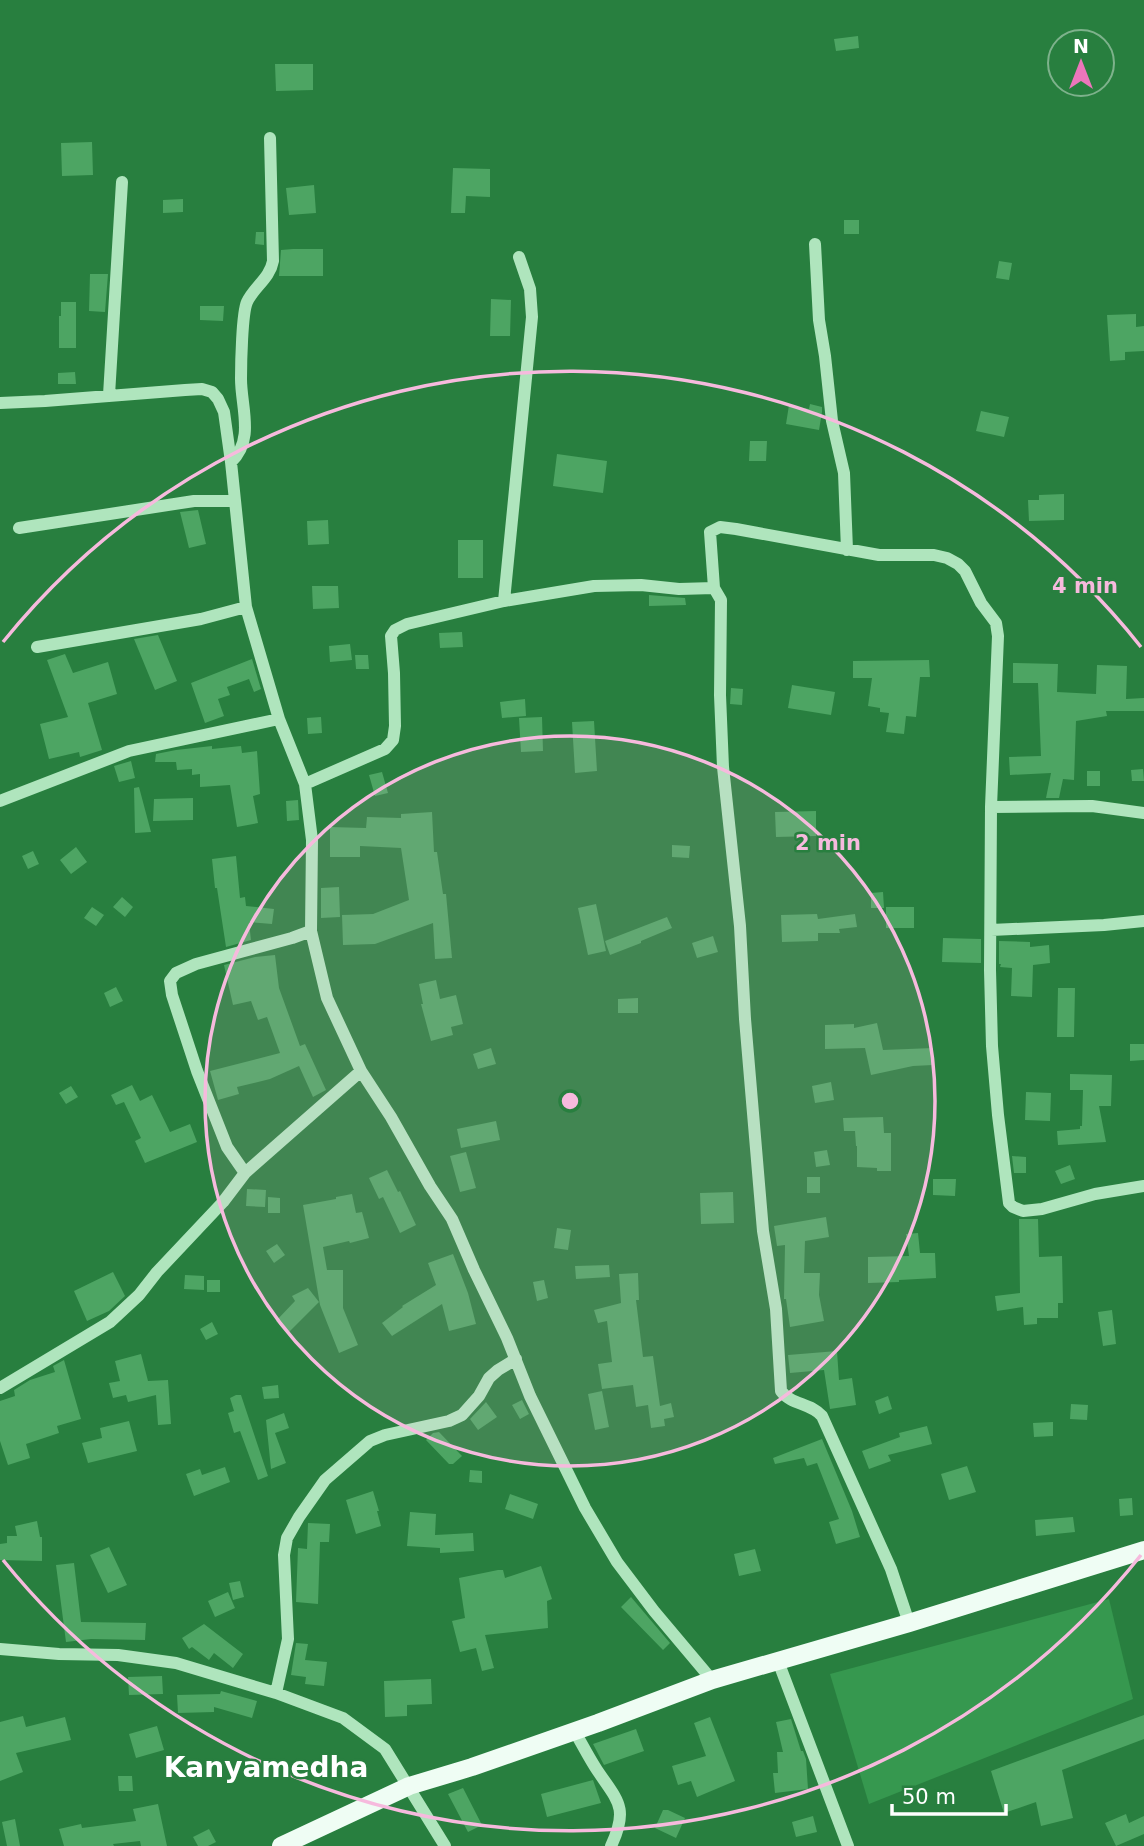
<svg xmlns="http://www.w3.org/2000/svg" width="1144" height="1846" font-family="'DejaVu Sans',sans-serif">
<rect width="100%" height="100%" fill="#287f3f"/>
<path fill="#36984f" d="M1109 1599 1133 1699 869 1804 830 1674Z"/>
<path fill="#4da563" d="M858 36 859 48 836 51 834 39Z
M275 64H313V90L276 91Z
M92 142 93 175 62 176 61 143Z
M453 168 490 169V197L466 196 465 213H451Z
M314 185 316 213 289 215 286 188Z
M183 199V212L163 213V200Z
M844 220H859V234H844Z
M256 232H264V245L255 244Z
M293 249H323V276H279L281 250Z
M999 261 1012 263 1009 280 996 278Z
M90 274H108L105 312 89 311Z
M491 299 511 300 510 336H490Z
M61 302H76V348H59V316H61Z
M200 306H224L223 321 200 320Z
M1136 314V327L1144 326V351L1125 352V360L1110 361 1107 315Z
M75 372 76 384H58V373Z
M810 404 822 407V412L819 430 786 424 789 405 809 409Z
M981 411 1009 417 1004 437 976 431Z
M750 441H767L766 461H749Z
M557 454 607 461 603 493 553 486Z
M1064 494V520L1029 521 1028 500H1039V495Z
M198 510 206 544 189 548 180 512Z
M328 520 329 544 308 545 307 521Z
M458 540H483V578H458Z
M312 586H338L339 608 313 609Z
M649 595 685 598 686 605 649 606Z
M462 632 463 647 440 648 439 633Z
M158 635 177 681 155 690 134 639Z
M350 644 352 660 330 662 329 646Z
M65 654 73 673 108 662 117 694 88 703 102 750 80 757 79 752 49 759 40 724 68 717 47 660Z
M355 655H368L369 669H356Z
M252 659 261 689 254 692 249 679 227 687 230 695 218 699 224 716 205 723 191 683Z
M929 660 930 677H920L916 717 906 716 904 734 886 732 889 713 880 712V708L868 706 872 678H853V661Z
M1013 663 1058 664 1057 692 1096 694 1097 665 1127 666 1126 699 1144 698V711H1106L1107 716 1076 721 1074 780 1063 779 1059 798H1046L1051 773 1010 775 1009 757 1041 756 1038 683H1013Z
M792 685 835 692 831 715 788 708Z
M731 688 743 689 742 705 730 704Z
M525 699 526 716 502 718 500 702Z
M321 717 322 733 308 734 307 718Z
M542 717 543 751 521 752 519 718Z
M594 721 597 771 575 773 572 722Z
M212 746V749L241 746 242 753 257 751 260 794 253 796 258 823 237 827 230 785 200 787V774L192 775V769L177 770 176 762H155L156 754 176 750Z
M131 761 135 778 119 782 114 766Z
M1143 769 1144 781H1132L1131 770Z
M1087 771H1100V786H1087Z
M382 772 388 793 375 796 369 775Z
M139 787 151 832 135 833 134 788Z
M193 798V820L153 821 154 799Z
M298 800 299 820 287 821 286 801Z
M816 811V836L776 837 775 812Z
M432 812 434 852H437L443 894H446L452 958 435 959 433 923 375 944 343 945 342 915 373 914 409 900 401 848 360 846V857H330V827L366 828 367 817 401 818V814Z
M672 845 690 846 689 858 672 857Z
M76 847 87 862 71 874 60 860Z
M33 851 39 864 28 869 22 856Z
M236 856 240 898 245 897 246 906 274 909 272 924 249 922 251 940 226 947 217 888H215L212 859Z
M339 887 340 917 321 918V888Z
M883 892 884 908H871V893Z
M122 897 133 907 125 917 113 907Z
M596 904 606 951 588 955 578 908Z
M92 907 104 915 96 926 84 918Z
M886 907H914V928H886Z
M817 914 818 919 855 914 857 927 839 929 840 933H818V941L782 942 781 915Z
M667 917 672 928 641 941V943L610 955 605 941Z
M713 936 718 952 697 958 692 943Z
M943 938 981 939V963L942 962Z
M999 941 1030 942V947L1049 945 1050 963 1033 965 1032 997 1011 996 1012 968 1000 967 1001 964H999Z
M275 955 279 988 300 1046 305 1044 326 1090 313 1097 299 1066 270 1079 237 1087 239 1094 218 1100 210 1071 280 1053 267 1017 258 1020 251 1001 233 1005 224 965 255 957Z
M436 980 440 999 456 995 463 1024 451 1027 453 1035 431 1041 421 1004H423L419 984Z
M116 987 123 1001 110 1007 104 993Z
M1058 988H1075L1074 1037H1057Z
M638 998V1013H618V999Z
M877 1023 883 1050 933 1048V1065L913 1066 871 1075 865 1048 825 1049V1025L854 1024V1028Z
M1130 1044H1144V1060L1130 1061Z
M491 1048 496 1064 478 1069 473 1054Z
M1070 1074 1112 1075 1111 1106H1099L1106 1142 1058 1145 1057 1131 1080 1129V1126H1082L1083 1090H1070Z
M831 1082 834 1100 815 1103 812 1086Z
M132 1085 140 1101 152 1095 170 1132 190 1124 197 1142 145 1163 135 1141 141 1138 124 1102 116 1105 111 1095Z
M71 1086 78 1097 66 1104 59 1093Z
M1026 1092 1051 1093 1050 1121 1025 1120Z
M883 1117 884 1133H891V1171H877V1168L857 1167V1146H856L855 1131H844L843 1118Z
M496 1121 500 1140 461 1148 457 1129Z
M827 1150 830 1165 816 1167 814 1152Z
M466 1152 476 1188 460 1192 450 1156Z
M1012 1156 1026 1157V1173H1014Z
M1070 1165 1075 1179 1061 1184 1055 1171Z
M387 1170 398 1192 400 1191 416 1225 400 1233 383 1197 379 1199 369 1178Z
M807 1177H820V1193H807Z
M933 1179H956L955 1196 933 1195Z
M247 1189 266 1190 265 1207 246 1206Z
M733 1192 734 1223 701 1224 700 1193Z
M352 1194 356 1213 362 1212 369 1238 350 1243 349 1241 323 1247 327 1270H343V1308L358 1345 339 1353 320 1305 303 1205 336 1199V1197Z
M268 1197 280 1198V1213H268Z
M826 1217 829 1237 805 1241 804 1273H820L819 1295 824 1321 790 1327 786 1299H784L785 1245 777 1246 774 1226Z
M1019 1219H1038L1039 1257 1062 1256 1063 1303H1058V1318H1037V1324L1024 1325 1023 1307 997 1311 995 1296 1020 1293Z
M557 1228 571 1230 568 1250 554 1248Z
M918 1233 920 1253H935L936 1278 899 1280V1282L868 1283V1257L909 1256 906 1234Z
M277 1244 285 1255 274 1263 266 1251Z
M453 1254 468 1293 476 1324 449 1331 442 1304 392 1336 382 1323 403 1307 402 1306 436 1285 428 1263Z
M609 1265 610 1277 576 1279 575 1266Z
M113 1272 125 1296 109 1311 87 1321 74 1291Z
M638 1273 639 1300H636L643 1357 653 1356 660 1406 671 1403 674 1417 664 1419 665 1426 651 1428 648 1405 636 1407 633 1385 602 1389 598 1364 612 1362 607 1321 598 1323 594 1310 621 1303 619 1274Z
M185 1275 204 1276V1290L184 1289Z
M207 1280H220V1292H207Z
M544 1280 548 1298 537 1301 533 1282Z
M308 1288 319 1302 288 1333 276 1321 295 1301 292 1296Z
M1112 1310 1116 1344 1103 1346 1098 1312Z
M212 1322 218 1334 206 1340 200 1329Z
M837 1351 839 1380 852 1378 856 1405 830 1409 824 1370 790 1373 788 1355Z
M141 1354 148 1381 168 1380 171 1424 158 1425 156 1395 128 1402 126 1395 113 1398 109 1383 120 1381 115 1361Z
M64 1360 81 1419 57 1426 59 1433 26 1444 30 1458 8 1465 0 1441V1401L15 1396 14 1390 30 1380 55 1372 53 1366Z
M278 1385 279 1398 264 1399 262 1387Z
M602 1391 609 1427 595 1430 588 1394Z
M236 1395H241L268 1476 258 1480 240 1431 234 1433 228 1413 234 1411 230 1398Z
M888 1396 892 1409 879 1414 875 1401Z
M522 1400 529 1414 520 1419 512 1405Z
M486 1402 497 1417 478 1430 470 1419Z
M1071 1404 1088 1405 1087 1420 1070 1419Z
M284 1413 289 1428 275 1433 286 1463 271 1469 266 1420Z
M129 1421 137 1451 88 1463 82 1443 102 1438 100 1428Z
M1053 1422V1436L1034 1437 1033 1423Z
M927 1426 932 1444 888 1455 891 1461 869 1469 862 1451 900 1437 899 1433Z
M439 1432 462 1456 453 1464H449L426 1440 433 1433Z
M822 1439 852 1511 860 1537 836 1544 829 1522 839 1519 817 1463 807 1466 804 1458 775 1464 773 1458Z
M967 1466 976 1492 949 1500 941 1474Z
M225 1467 230 1482 194 1496 186 1474 200 1469 202 1475Z
M470 1470 482 1471V1483L469 1482Z
M373 1491 379 1511H377L381 1526 356 1534 346 1500Z
M510 1494 538 1504 533 1519 505 1509Z
M1132 1498 1133 1515 1120 1516 1119 1499Z
M410 1512 436 1514 435 1535 473 1533 474 1551 440 1553V1548L407 1546Z
M1073 1517 1075 1532 1036 1536 1035 1520Z
M37 1521 40 1537H42V1561L0 1560V1544L7 1543V1536H17L15 1526Z
M308 1523 330 1524 329 1542H320L318 1604 296 1602 298 1548 307 1549Z
M109 1547 127 1585 108 1593 90 1555Z
M755 1549 761 1571 739 1576 734 1554Z
M74 1563 81 1622 146 1623 145 1640 91 1639 66 1642 56 1565Z
M541 1566 552 1599 547 1601 548 1628 485 1635 494 1668 482 1671 476 1648 460 1652 452 1621 465 1618 459 1578 498 1570H503L505 1578Z
M240 1581 244 1597 233 1600 229 1583Z
M228 1592 235 1608 215 1617 208 1601Z
M631 1597 670 1643 663 1650 621 1607Z
M204 1624 243 1654 233 1668 214 1653 209 1660 192 1647 189 1649 182 1638Z
M296 1643 308 1644 305 1660 327 1662 324 1686 305 1684 306 1677 291 1675Z
M162 1676 163 1694 129 1695 128 1677Z
M431 1679 432 1704 407 1705V1716L385 1717 384 1681Z
M221 1691 257 1701 252 1718 214 1707V1712L178 1713 177 1695 220 1694Z
M1144 1715V1739L1062 1770 1073 1818 1041 1826 1036 1802 1004 1813 991 1771Z
M23 1716 26 1727 65 1717 71 1740 16 1753 23 1772 0 1781V1722Z
M710 1717 735 1781 697 1797 691 1781 678 1785 672 1766 706 1756 694 1723Z
M791 1719 801 1751H803L806 1759 808 1789 775 1793 773 1773H778L777 1752H783L776 1722Z
M157 1726 164 1750 136 1758 129 1734Z
M636 1729 644 1751 604 1765 593 1744Z
M118 1776H132L133 1791H119Z
M593 1780 601 1803 547 1817 541 1794Z
M463 1788 482 1825 468 1832 448 1794Z
M158 1804 167 1846H141L140 1841 113 1844 114 1846H64L59 1829 81 1824 82 1828 136 1821 133 1809Z
M663 1810H668L685 1818 676 1838 655 1828Z
M1126 1814 1129 1823 1144 1816V1834L1116 1846 1105 1823Z
M813 1816 817 1832 796 1837 792 1822Z
M15 1819 20 1846H7L2 1822Z
M209 1829 216 1842 208 1846H198L193 1837Z"/>
<g fill="none" stroke-linecap="round" stroke-linejoin="round">
<path stroke="#afe5bd" stroke-width="12" d="M815 244 819 320 825 356 832 421 844 473 847 550
M109 395 122 182
M0 403 45 401 185 390 202 389 212 392 218 399 224 412 231 462 246 607 279 719 305 784 312 840 311 931 327 998 361 1071 391 1117 430 1186 452 1219 474 1270 507 1338 530 1396 585 1508 617 1562 654 1611 712 1680
M231 462C255 440 241 407 241 379 241 364 242 313 247 302 254 287 270 278 273 261L270 138
M19 528 194 501H235
M714 588 721 600 720 695 723 767 740 926 745 1019 763 1231 776 1309 781 1391C791 1405 811 1403 822 1416L891 1569 909 1623
M504 601 532 317 530 289 519 257
M37 647 201 619 246 607
M305 784 385 749 393 740 395 726 394 673 391 636 395 630 407 624 504 601 594 586 641 585 679 589 714 588 710 532 720 527 736 529 879 555H934L947 558 958 564 965 571 981 603 996 623 998 636 991 807 990 970 992 1046 998 1115 1009 1203 1013 1207 1023 1211 1042 1209 1095 1194 1144 1186
M0 801 129 751 279 719
M991 807 1092 806 1144 813
M991 930 1104 925 1144 921
M245 1173 227 1147 197 1071 172 995 170 981 176 973 196 964 292 938 311 931
M0 1388 110 1322 139 1295 157 1272 223 1202 245 1173 361 1071
M0 1649 59 1654 118 1655 176 1663 276 1693 343 1718 385 1749 445 1846
M778 1661 848 1846
M276 1693 288 1639 284 1555 287 1538 299 1517 325 1480 370 1441 385 1435 449 1421 462 1415 479 1396 489 1378 498 1370 516 1359
M575 1732C582 1744 589 1758 597 1770 618 1801 629 1808 611 1846"/>
<path stroke="#effdf4" stroke-width="18" d="M281 1846 409 1786 472 1767 598 1723 712 1680 909 1623 1144 1550"/>
</g>
<circle cx="570" cy="1101" r="365" fill="#f6badd" fill-opacity=".12"/>
<g fill="none" stroke="#f6badd" stroke-width="3.5">
<circle cx="570" cy="1101" r="365"/>
<path d="M1141 1555A729 729 0 0 1 3 1560M3 642A729 729 0 0 1 1141 647"/>
</g>
<g text-anchor="middle" dominant-baseline="central" stroke-width="5" stroke-linejoin="round" paint-order="stroke">
<g font-size="28" font-weight="bold" fill="#fff" stroke="#287f3f">
<text x="266" y="1767">Kanyamedha</text>
</g>
</g>
<circle cx="570" cy="1101" r="10" fill="#f6badd" stroke="#287f3f" stroke-width="3.5"/>
<g font-size="21" text-anchor="middle" font-weight="bold" fill="#f6badd" stroke="#287f3f" stroke-width="5" stroke-linejoin="round" paint-order="stroke">
<text x="1085" y="593">4 min</text>
<text x="828" y="850">2 min</text>
</g>
<g transform="translate(1081 63)"><circle r="33" fill="#287f3f" stroke="#7eb28c" stroke-width="2"/>
<path d="M0-5L12 26L0 18L-12 26Z" fill="#ec76bb"/>
<text y="-10" font-size="19" font-weight="bold" text-anchor="middle" fill="#ffffff">N</text>
</g>
<path d="M892 1804v10h114v-10" fill="none" stroke="#ffffff" stroke-width="3.5"/>
<text x="902" y="1804" font-size="21" fill="#ffffff" stroke="#287f3f" stroke-width="5" paint-order="stroke">50 m</text>
</svg>
